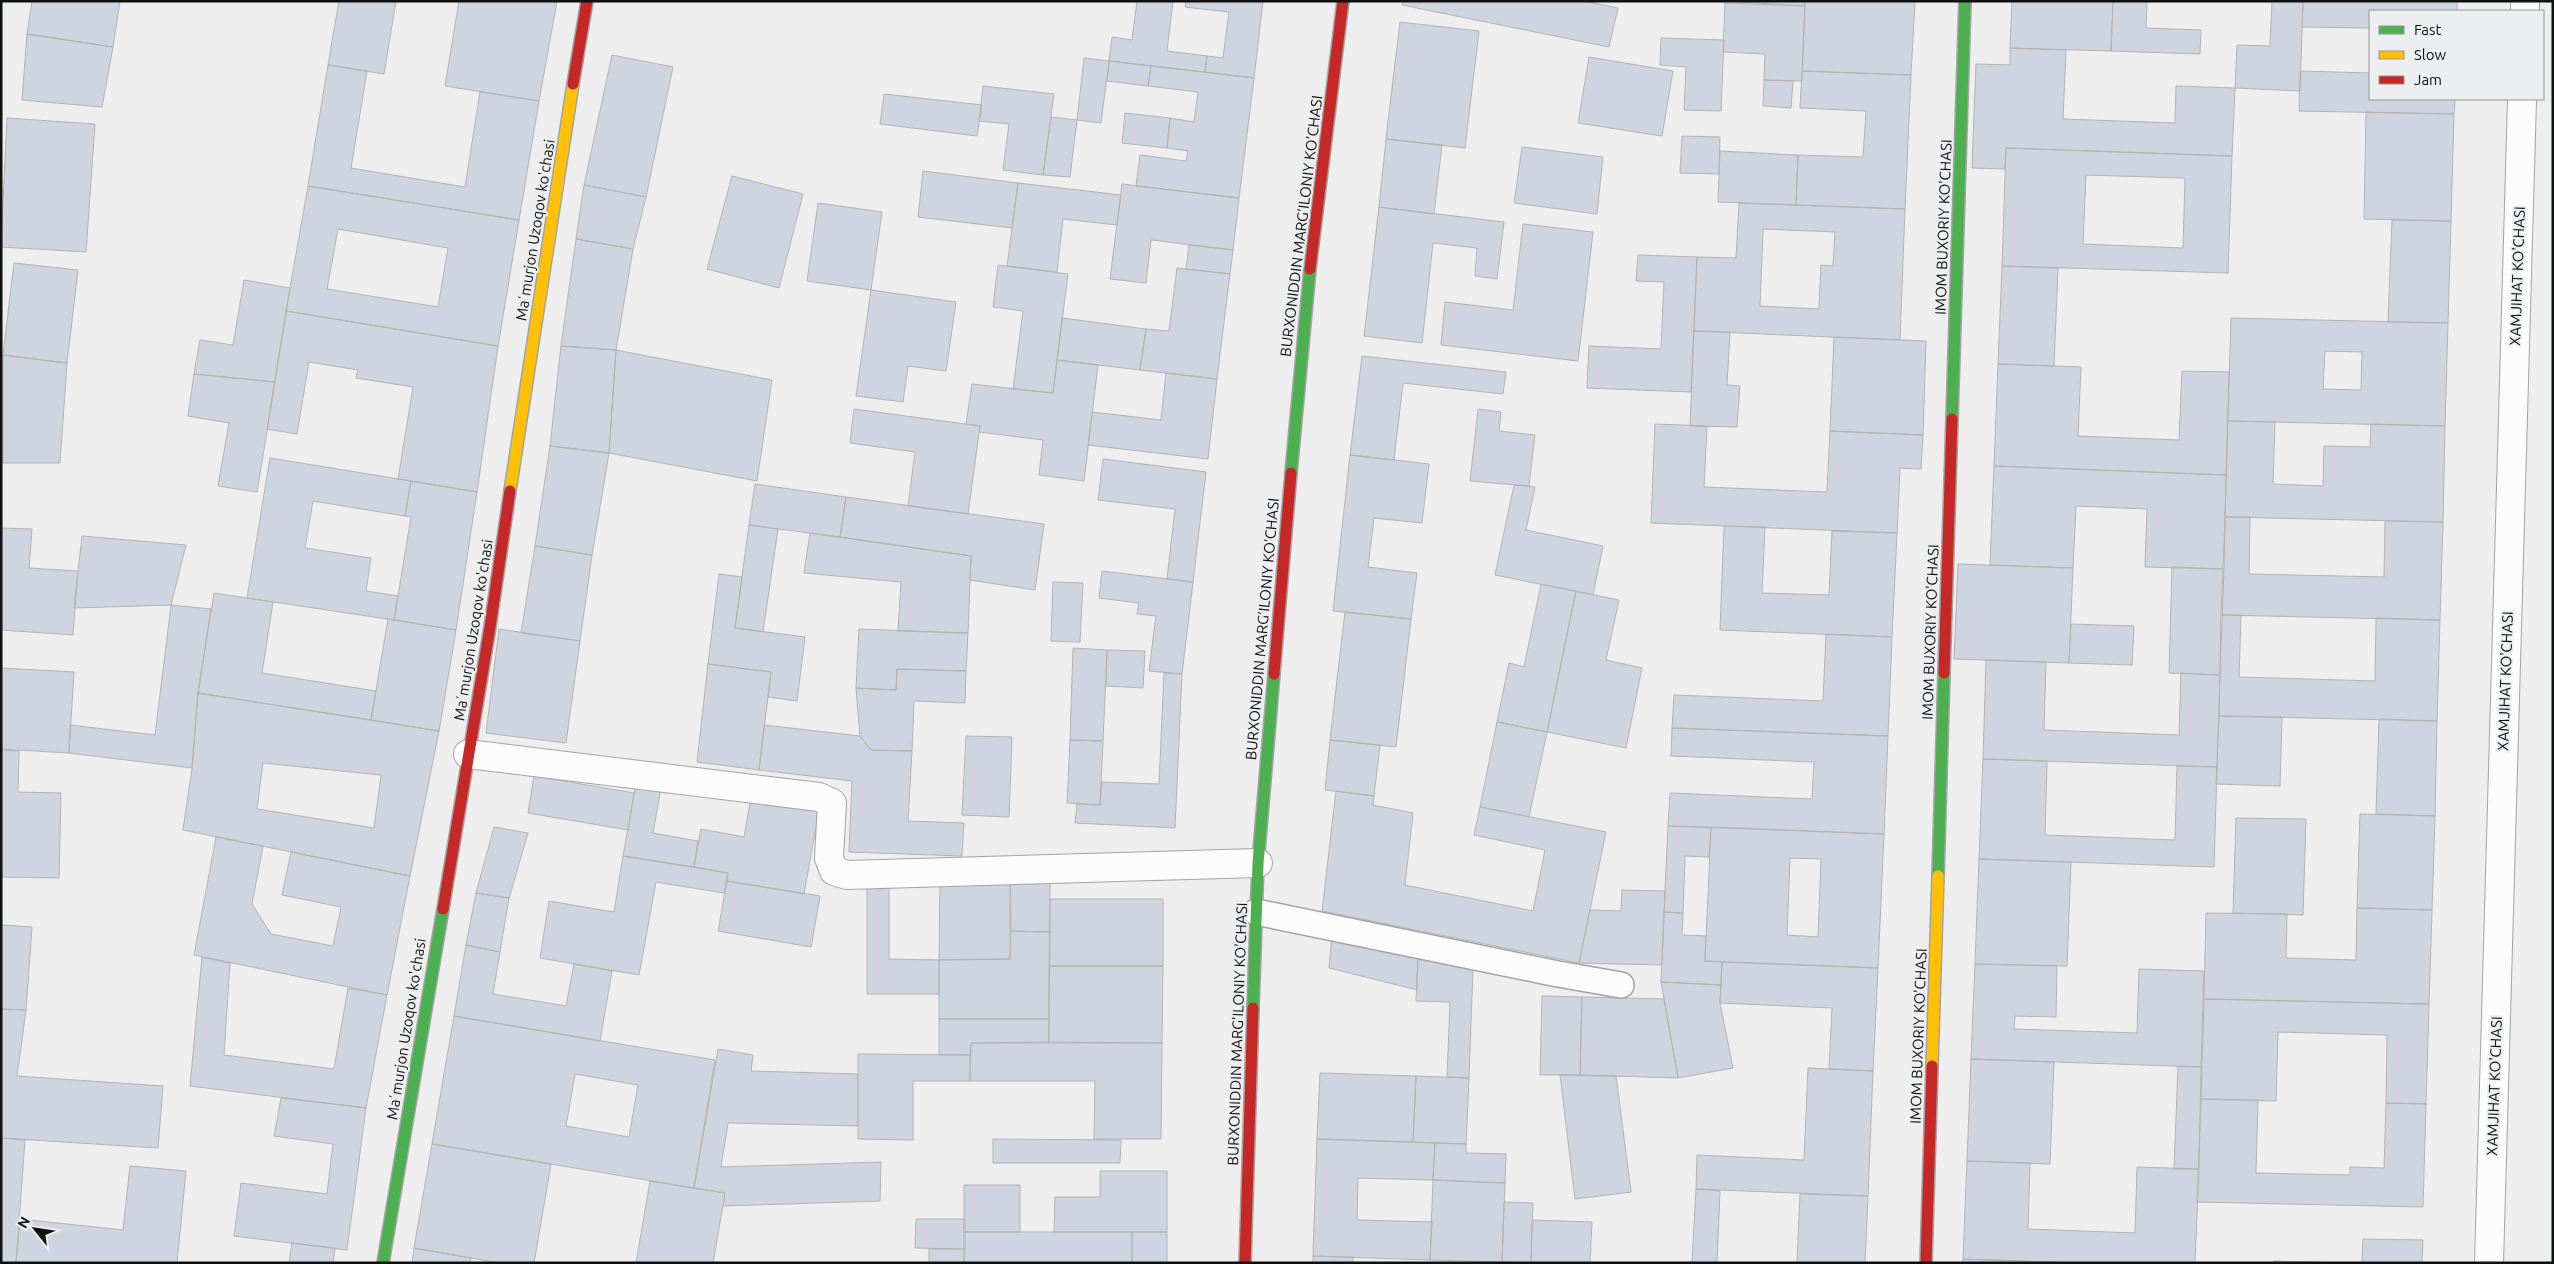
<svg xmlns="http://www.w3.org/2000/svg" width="2554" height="1264" font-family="Ubuntu,sans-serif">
<rect width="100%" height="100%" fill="#eee"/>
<path fill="#ced4e0" stroke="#b3b3b3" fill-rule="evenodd" d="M32 1H120L113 47 27 34Z
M339 1H396L384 74 328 65Z
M459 1H557L539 101 445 86Z
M1137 1H1173L1167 51 1207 56 1205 72 1109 61 1112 37 1132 40Z
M1186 1H1263L1254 78 1205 72 1207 56 1223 58 1229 12 1185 7Z
M1403 1H1585L1618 8 1609 47 1402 5Z
M1725 1H1805V6Z
M1805 1H1915L1911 75 1802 71Z
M2012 1H2113L2111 51 2010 48Z
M2113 1H2147L2146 28 2201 30 2200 54 2111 51Z
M2272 1H2303L2300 91 2235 88 2237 45 2270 46Z
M2303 1H2457V11H2370V28L2302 27Z
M1725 3 1805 6 1802 81 1764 80 1765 54 1723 52Z
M1400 22 1479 31 1465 148 1386 139Z
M27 34 113 47 102 107 22 100Z
M1661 38 1724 40 1721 111 1684 110 1686 67 1660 65Z
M2010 48 2066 50 2063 119 2175 123 2176 86 2235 88 2232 156 2006 148 2005 169 1972 168 1976 64 2010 65Z
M612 55 673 67 646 197 584 185Z
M1589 57 1673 71 1662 136 1578 123Z
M1084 58 1109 61 1101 123 1077 120Z
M1109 61 1151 66 1148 86 1107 81Z
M328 65 367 71 351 168 465 187 480 92 539 101 519 220 308 186Z
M1151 66 1254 78 1239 198 1136 186 1140 155 1186 161 1188 151 1167 148 1170 118 1194 122 1198 92 1148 86Z
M1802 71 1911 75 1905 209 1796 205 1798 155 1863 157 1866 111 1800 108Z
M2300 71 2370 73V99H2455L2454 114 2299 111Z
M1764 80 1793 81 1791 108 1763 106Z
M983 86 1054 94 1043 175 1003 170 1009 124 979 121Z
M884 94 982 105 977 136 880 124Z
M2366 112 2454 114 2451 221 2364 219Z
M1125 113 1170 118 1167 148 1122 143Z
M1051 117 1077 120 1070 177 1043 175Z
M7 118 95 124 86 252 1 247Z
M1682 136 1720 137 1719 174 1680 173Z
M1386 139 1442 145 1434 214 1379 207Z
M1522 147 1603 157 1597 214 1514 203Z
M2006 148 2232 156 2228 273 2002 266ZM2086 175 2185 178 2183 248 2083 244Z
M1720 151 1798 155 1796 205 1718 202Z
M923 171 1018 183 1012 228 918 217Z
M732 176 803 194 779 288 707 269Z
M1018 183 1121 195 1117 225 1063 219 1057 272 1007 266Z
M1122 184 1239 198 1233 250 1151 240 1146 283 1110 279Z
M584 185 646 197 633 249 576 239Z
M308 186 519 220 498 346 286 311ZM338 229 448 248 438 307 327 289Z
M818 203 882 212 871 290 807 281Z
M1739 203 1905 209 1900 340 1694 331 1697 257 1736 258ZM1763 229 1835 232 1833 266 1821 265 1819 309 1760 306Z
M1379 207 1504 222 1497 279 1475 276 1477 248 1433 243 1422 343 1364 336Z
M2392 220 2451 221 2448 323 2388 322Z
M1523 224 1593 232 1578 361 1441 345 1445 302 1513 310Z
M576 239 633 249 616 350 561 346Z
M1189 245 1233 250 1230 274 1186 269Z
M1638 255 1697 257 1691 392 1587 388 1589 346 1661 349 1664 282 1636 281Z
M14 263 78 270 67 363 3 355Z
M998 265 1068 274 1053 393 1013 389 1023 311 993 307Z
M2002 266 2058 268 2054 366 1998 364Z
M1177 268 1230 274 1217 379 1140 370 1146 329 1169 331Z
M244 280 290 288 275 382 194 374 200 340 233 345Z
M871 290 956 302 946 371 908 366 903 402 856 396Z
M286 311 498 346 477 492 398 479 413 387 356 378 358 370 309 362 297 434 267 429Z
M1062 318 1146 329 1140 370 1057 360Z
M2231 318 2448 323 2445 426 2228 421ZM2325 351 2362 352 2361 390 2323 389Z
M1694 331 1730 332 1727 385 1740 386 1737 427 1690 426Z
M1834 337 1926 341 1923 435 1830 431Z
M561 346 616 350 609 453 550 446Z
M616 350 772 380 757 481 609 453Z
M3 355 67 363 60 463H3Z
M1362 356 1506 372 1503 394 1403 383 1394 460 1350 455Z
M1057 360 1098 365 1084 481 1039 475 1043 440 979 432 980 426 966 424 972 384 1053 393Z
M1998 364 2081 367 2078 436 2179 440 2182 371 2229 372 2226 475 1994 466Z
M1166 373 1217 379 1208 459 1088 445 1092 412 1161 420Z
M194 374 275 382 257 492 218 486 229 423 188 416Z
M854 409 980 426 968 514 908 506 915 452 850 443Z
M1478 409 1501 412 1499 431 1535 435 1529 486 1470 481Z
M2228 421 2275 422 2273 484 2323 486 2324 446 2370 447 2371 424 2445 426 2443 522 2225 517Z
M1655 424 1707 426 1704 487 1827 492 1830 431 1923 435 1921 469 1900 468 1897 533 1651 523Z
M550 446 609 453 592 555 535 546Z
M1350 455 1429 464 1422 523 1374 518 1368 567 1417 573 1411 619 1333 611Z
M270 458 411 481 405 516 313 501 305 548 371 558 366 591 398 596 394 620 247 598Z
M1103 459 1206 472 1193 582 1167 579 1175 509 1098 500Z
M1994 466 2226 475 2224 569 2145 567 2147 509 2076 506 2073 568 1990 565Z
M411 481 477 492 456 630 394 620 411 517 405 516Z
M755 484 846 497 840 537 749 525Z
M1514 485 1535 487 1526 530 1603 546 1593 595 1495 575Z
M846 497 1044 524 1035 590 970 580 971 556 840 537Z
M2225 517H2250L2249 574 2384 577 2385 521 2443 522 2440 620 2221 615Z
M749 525 778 529 763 632 735 628Z
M1724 526 1765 527 1762 593 1829 595 1832 531 1897 533 1892 637 1720 630Z
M1 528 32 529 29 568 78 571 73 635 1 630Z
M810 533 971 556 968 633 898 631 901 582 804 573Z
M82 536 186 545 171 605 74 608Z
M535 546 592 555 580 641 521 633Z
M1958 564 2073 568 2069 663 1954 659Z
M2172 567 2224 569 2220 675 2169 673Z
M1102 571 1193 582 1182 674 1149 671 1156 616 1137 614 1139 603 1099 598Z
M719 574 742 577 735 628 805 637 797 701 768 697 771 672 708 664Z
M1053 582 1083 583 1080 642 1051 641Z
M1541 584 1576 591 1547 732 1497 722 1509 663 1524 667Z
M1576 591 1619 600 1606 660 1642 668 1626 748 1547 732Z
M214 593 273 602 262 673 376 691 371 720 198 693Z
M171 605 211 609 198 693 192 768 69 753 70 725 155 735Z
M1345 612 1411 619 1396 747 1330 740Z
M2221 615H2241L2239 677 2375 681 2376 618 2440 620 2437 721 2219 716Z
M388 619 456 630 439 731 371 720Z
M2071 624 2134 626 2132 665 2069 663Z
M499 629 580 641 566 743 486 733Z
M859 629 968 633 966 671 897 669 896 690 856 688Z
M1826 634 1892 637 1888 736 1672 728 1674 695 1823 701Z
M1073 648 1107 650 1103 741 1070 740Z
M1107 650 1145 651 1143 688 1106 686Z
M1986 660 2046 662 2044 730 2179 735 2181 673 2220 675 2217 767 1983 759Z
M708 664 771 672 759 770 697 762Z
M1 668 74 672 69 753 1 749Z
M897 669 966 671 965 703 914 701 912 751 871 750 860 736 856 688 896 690Z
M1164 673 1182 674 1175 828 1075 823 1077 804 1100 805 1102 782 1159 784Z
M198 693 439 731 410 876 183 830 192 768ZM263 763 381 775 374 828 257 809Z
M2219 716 2282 717 2280 786 2216 784Z
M2379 719 2437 721 2435 816 2376 814Z
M1497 722 1547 732 1529 817 1480 807Z
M764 725 860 736 871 750 912 751 908 821 964 823 962 856 849 852 852 781 759 770Z
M1672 728 1888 736 1884 834 1668 826 1670 793 1812 799 1814 762 1671 756Z
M966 736 1012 737 1009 817 962 815Z
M1070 740 1103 741 1100 805 1067 803Z
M1330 740 1380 745 1374 796 1325 790Z
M1 750 19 751 18 792 61 793 59 878 1 877Z
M1983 759 2047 761 2045 835 2175 840 2177 766 2217 767 2214 867 1979 859Z
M534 776 634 793 628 830 528 813Z
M637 778 662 782 653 833 698 841 694 867 623 856Z
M1336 791 1374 796 1373 805 1413 813 1405 885 1533 911 1545 850 1474 835 1480 807 1606 832 1579 963 1322 911Z
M752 792 820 804 804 894 727 881 728 873 694 867 701 829 744 837Z
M2360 814 2435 816 2432 910 2357 908Z
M2236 818 2306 819 2303 915 2233 913Z
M1668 826 1711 827 1709 857 1685 856 1683 913 1664 912Z
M494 827 528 833 509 898 476 893Z
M1711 827 1884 834 1878 968 1705 961ZM1790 858 1821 859 1818 937 1787 935Z
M216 837 263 846 252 904 271 934 333 946 341 907 282 895 291 852 410 876 387 995 194 955Z
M623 856 728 873 724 893 656 882 639 975 540 958 549 901 614 912Z
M1979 859 2071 862 2067 966 1975 964Z
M867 880H889V959L939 960V994H867Z
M940 880H1010V959L939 960Z
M1010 880 1050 881V932L1011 931Z
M727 881 820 896 811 947 718 931Z
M1622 890 1665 891 1662 965 1579 963 1590 910 1621 911Z
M476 893 509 898 500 952 466 945Z
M1050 899H1163V966H1049Z
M2357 908 2432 910 2429 1004 2204 999 2206 913 2287 914 2286 958 2356 960Z
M1664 912 1683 913 1682 935 1706 936 1705 961 1722 962 1721 985 1661 982Z
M1 925 32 927 26 1010 1 1009Z
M1011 931 1050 932 1049 1019H939V960L1010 959Z
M1332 933 1418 954 1417 990 1329 968Z
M466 945 500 952 493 994 566 1006 574 964 612 971 600 1041 454 1016Z
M1418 954 1473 969 1469 1078 1447 1077 1450 1002 1416 1001Z
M202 957 230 963 224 1055 334 1069 348 988 387 995 366 1108 190 1086Z
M1722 962 1878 968 1873 1071 1829 1069 1832 1008 1720 1003Z
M1975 964 2057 966 2056 1017 2015 1016 2014 1029 2137 1033 2139 969 2204 971 2201 1067 1971 1059Z
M1049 966H1163L1162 1043 1049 1042Z
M1661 982 1721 985 1720 1003 1733 1068 1678 1078Z
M1542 996 1582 997 1580 1075H1540Z
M1582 997 1664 999 1678 1078 1580 1075Z
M2204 999 2429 1004 2426 1104 2386 1103 2387 1035 2278 1032 2276 1101 2201 1099Z
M1 1009 26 1010 17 1076 163 1086 158 1148 1 1138Z
M454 1016 715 1060 694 1188 432 1144ZM575 1074 638 1085 629 1137 566 1126Z
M939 1019H1049V1042L971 1043 970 1055H939Z
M971 1043H1162L1161 1139H1094L1095 1081H970Z
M718 1049 753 1055 751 1071 858 1074V1126L728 1123 721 1167 881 1162 880 1201 723 1206 725 1193 694 1188Z
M858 1054 970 1055V1081H913V1140L858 1139Z
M1971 1059 2054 1062 2050 1164 1967 1161Z
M2178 1066 2201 1067 2199 1169H2174Z
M1808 1068 1873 1071 1868 1196 1696 1189 1697 1155 1804 1160Z
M1320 1073 1416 1076 1413 1142 1317 1139Z
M1560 1075 1616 1076 1631 1192 1575 1199Z
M1416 1076 1469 1078 1466 1144 1413 1142Z
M281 1098 366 1108 347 1250 234 1236 241 1183 327 1194 333 1144 274 1136Z
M2201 1099 2258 1100 2256 1173 2350 1175V1167L2384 1168 2386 1103 2426 1104 2423 1207 2197 1202Z
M1 1138 25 1140 16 1263H1Z
M993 1139 1121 1140 1120 1163H993Z
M1317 1139 1435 1143 1433 1180 1358 1178 1357 1220 1432 1222 1430 1260 1313 1256Z
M1435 1143 1466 1144V1153L1506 1154 1505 1183 1433 1180Z
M432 1144 551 1164 534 1263H499L414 1248Z
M1967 1161 2030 1163 2028 1229 2135 1233 2137 1167 2199 1169 2195 1263H2076L1963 1259Z
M130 1166 186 1171 177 1263H16L20 1219 123 1230Z
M1100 1171H1167V1232H1054L1055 1197H1100Z
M1433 1180 1505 1183 1502 1262 1430 1260Z
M650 1181 725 1193 713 1263H636Z
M964 1185H1020V1232H964Z
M1696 1189 1720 1191 1717 1263H1692Z
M1800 1194 1868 1196 1865 1263H1797Z
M1504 1202 1533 1203 1531 1263 1502 1262Z
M916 1219H965V1249L915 1248Z
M1532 1220 1592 1222 1590 1263H1531Z
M964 1232H1132V1263H964Z
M1132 1232H1167V1263H1132Z
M2363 1239 2423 1240 2422 1263H2362Z
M292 1243 335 1248 333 1263H289Z
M414 1248 471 1258 470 1263H412Z
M929 1249H965L964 1263H929Z
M1313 1256 1353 1257V1263H1313Z
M1963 1259 2046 1262 1963 1263Z
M2273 1261 2346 1263H2273Z"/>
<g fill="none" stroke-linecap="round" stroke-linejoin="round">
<defs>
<path id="lane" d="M1256 912 1558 974 1621 985"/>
<path id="street" d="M2525 11V1
M468 754 819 797 832 803 829 858 834 871 847 875 1258 863
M2489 1263 2522 99"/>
<path id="fast" d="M1952 419 1965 1
M1291 473 1310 269
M1938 876 1944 673
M1253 1008 1258 863 1274 674
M383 1263 443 909"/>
<path id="slow" d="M510 491 573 84
M1932 1066 1938 876"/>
<path id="jam" d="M573 84 587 1
M1310 269 1343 1
M1944 673 1952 419
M1274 674 1291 473
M443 909 490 627 510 491
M1245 1263 1253 1008
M1926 1263 1932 1066"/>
</defs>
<use href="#lane" stroke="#a3a3a3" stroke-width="28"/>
<use href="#street" stroke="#a3a3a3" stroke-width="30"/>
<use href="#fast" stroke="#a3a3a3" stroke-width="14"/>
<use href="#slow" stroke="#a3a3a3" stroke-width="14"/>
<use href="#jam" stroke="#a3a3a3" stroke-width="14"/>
<use href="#lane" stroke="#fcfcfc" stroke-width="25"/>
<use href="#street" stroke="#fcfcfc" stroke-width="28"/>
<use href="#fast" stroke="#4caf50" stroke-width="11"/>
<use href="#slow" stroke="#ffc107" stroke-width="11"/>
<use href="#jam" stroke="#c62828" stroke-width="11"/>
</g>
<g text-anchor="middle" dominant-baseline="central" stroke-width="4" stroke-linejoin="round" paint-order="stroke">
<g font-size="15" fill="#0f1010" stroke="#edeeef">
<text transform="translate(1301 226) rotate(-83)">BURXONIDDIN MARG’ILONIY KO’CHASI</text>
<text transform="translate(1943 227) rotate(-88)">IMOM BUXORIY KO'CHASI</text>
<text transform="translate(535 230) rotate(-81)">Maʼmurjon Uzoqov ko'chasi</text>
<text transform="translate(2517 276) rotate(-88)">XAMJIHAT KO'CHASI</text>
<text transform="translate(1262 629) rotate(-85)">BURXONIDDIN MARG’ILONIY KO’CHASI</text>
<text transform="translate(473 630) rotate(-81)">Maʼmurjon Uzoqov ko'chasi</text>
<text transform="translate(1930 632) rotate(-88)">IMOM BUXORIY KO'CHASI</text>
<text transform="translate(2505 681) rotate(-88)">XAMJIHAT KO'CHASI</text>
<text transform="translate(406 1029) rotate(-81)">Maʼmurjon Uzoqov ko'chasi</text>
<text transform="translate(1237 1034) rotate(-88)">BURXONIDDIN MARG’ILONIY KO’CHASI</text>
<text transform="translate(1918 1036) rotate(-88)">IMOM BUXORIY KO'CHASI</text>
<text transform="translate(2494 1086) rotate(-88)">XAMJIHAT KO'CHASI</text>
</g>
</g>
<rect width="2554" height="1264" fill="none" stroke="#0f1010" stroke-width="5"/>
<rect x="2369" y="10" width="175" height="90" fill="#edeeef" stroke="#949596"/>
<rect x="2379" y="26" width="25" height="8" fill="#4caf50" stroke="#949596"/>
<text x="2414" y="35" font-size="15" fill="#0f1010">Fast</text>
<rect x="2379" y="51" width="25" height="8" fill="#ffc107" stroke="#949596"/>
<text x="2414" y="60" font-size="15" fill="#0f1010">Slow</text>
<rect x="2379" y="76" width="25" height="8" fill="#c62828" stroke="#949596"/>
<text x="2414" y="85" font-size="15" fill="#0f1010">Jam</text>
<g transform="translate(35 1229) rotate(300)" stroke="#edeeef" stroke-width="4" paint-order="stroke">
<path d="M0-4L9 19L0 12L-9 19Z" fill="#0f1010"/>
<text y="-8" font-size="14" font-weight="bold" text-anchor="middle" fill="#0f1010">N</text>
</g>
</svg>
